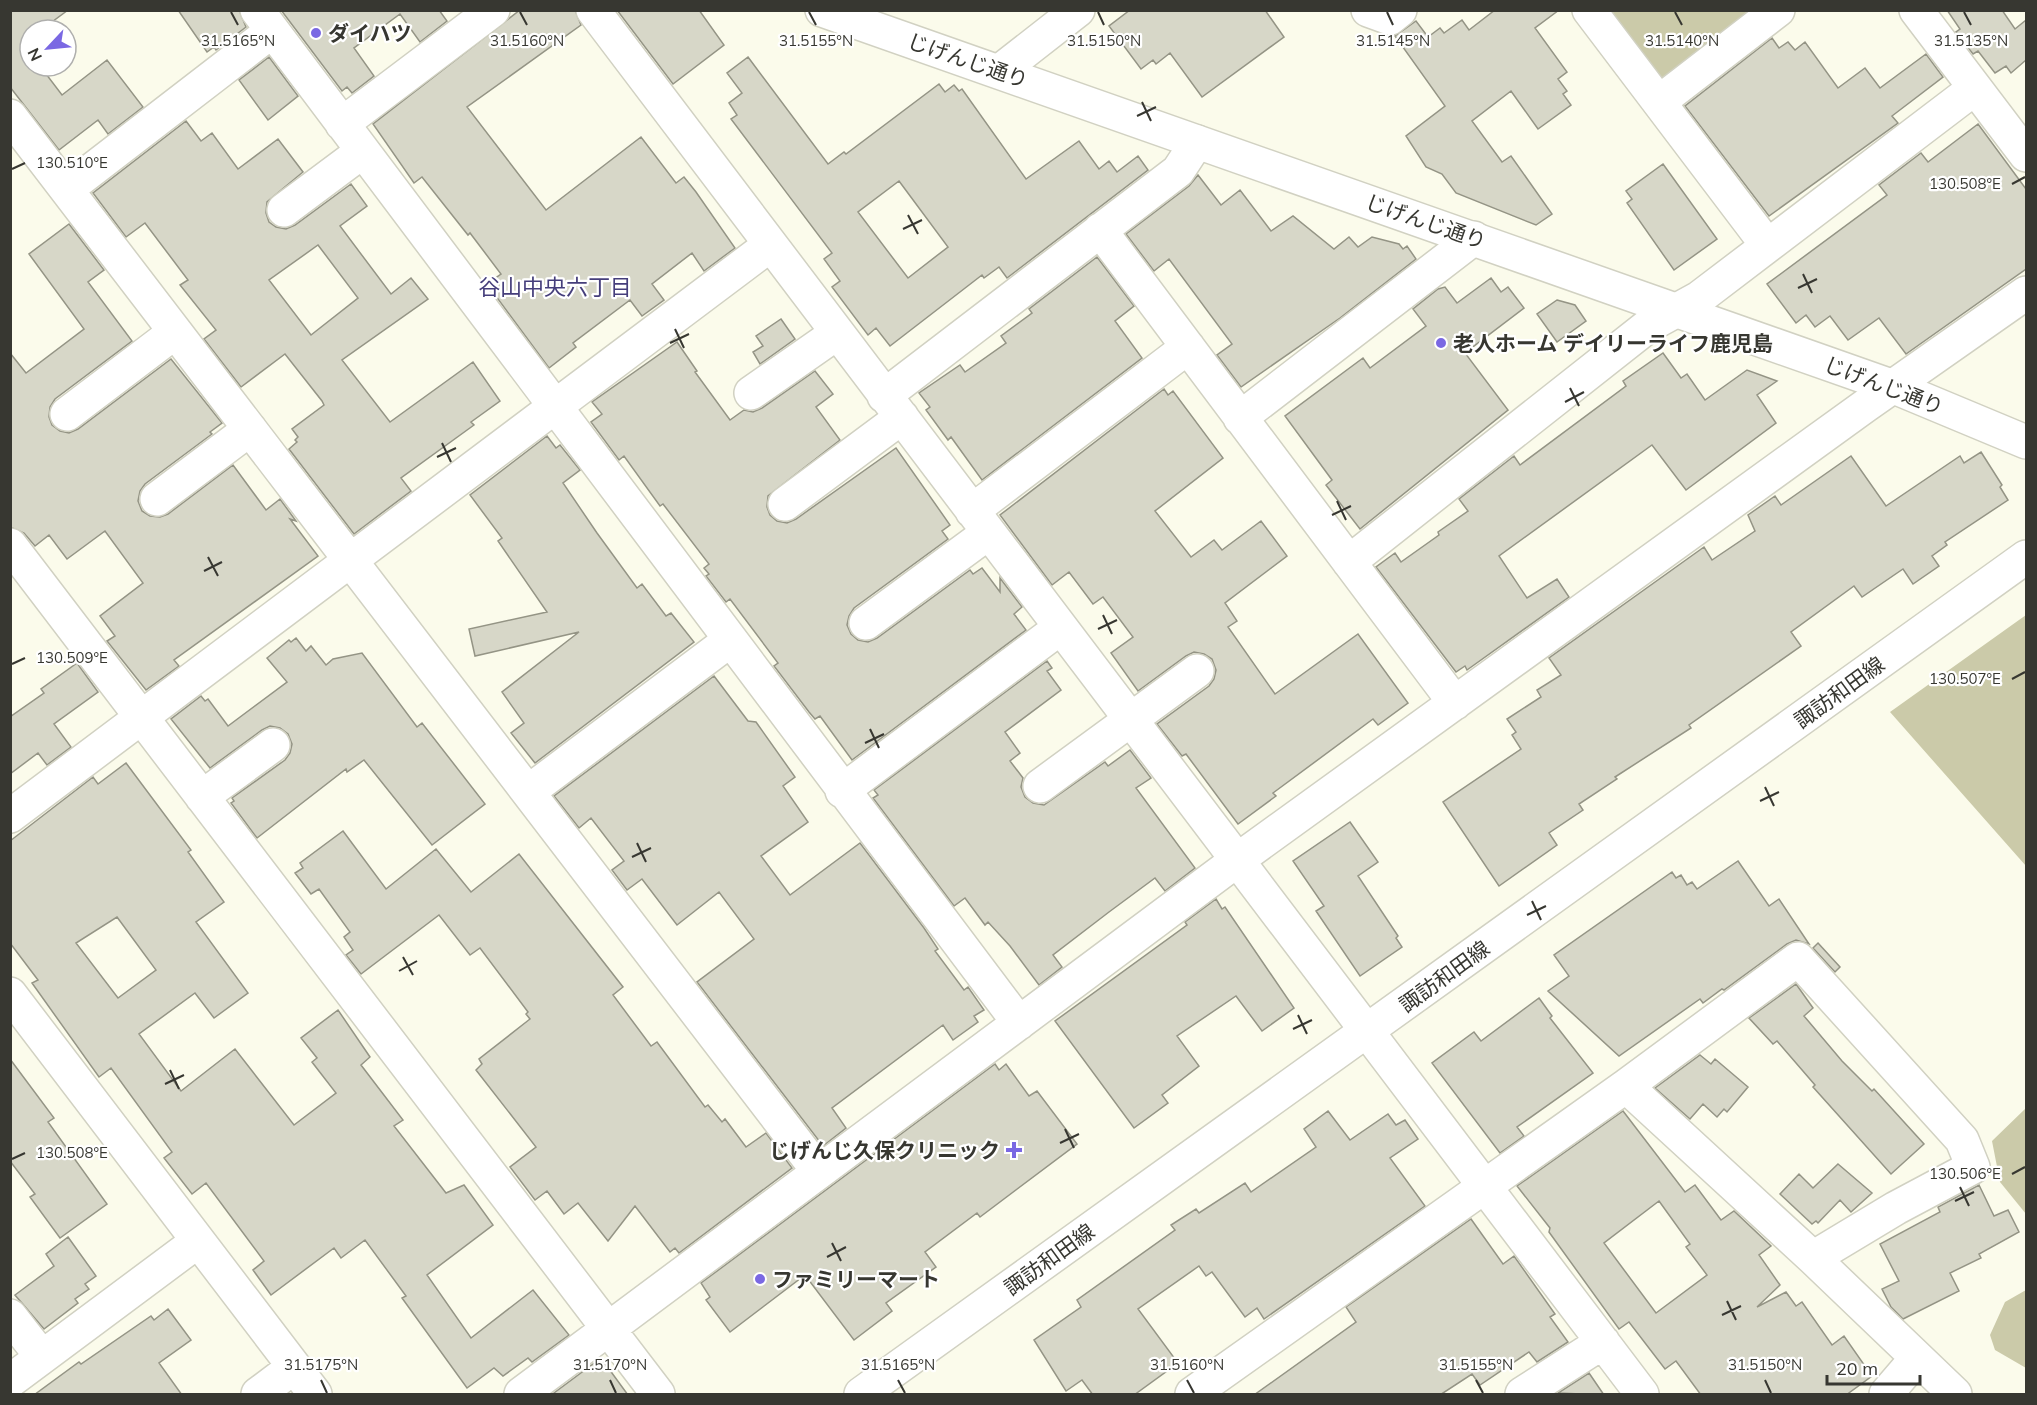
<svg xmlns="http://www.w3.org/2000/svg" width="2037" height="1405" font-family="Mulish,'Noto Sans JP',sans-serif">
<rect width="100%" height="100%" fill="#fbfbeb"/>
<path fill="#cbcaa9" d="M1602 11H1758L1666 80H1655Z
M2026 615V866L1890 712Z
M2026 1108V1214L2000 1182 1992 1141Z
M2026 1290V1368L1995 1350 1990 1335 2005 1302Z"/>
<path fill="#d7d7c8" stroke="#949485" stroke-width="1.5" fill-rule="evenodd" d="M10 10H68L41 30H30V38L23 43 30 52V66H40L62 95 107 60 143 107 108 134 98 120 59 150 10 87Z
M178 10H239L246 27 216 50 214 47 207 52Z
M281 10H439L447 21 420 42 400 14 354 48 374 76 352 93 347 87 342 91Z
M520 10H575L581 25 467 107 546 210 641 137 676 183 684 177 696 192 735 248 704 271 692 253 652 284 664 300 642 316 630 300 573 343 576 347 549 368 487 284 501 274 470 233 468 235 422 177 414 183 373 124Z
M617 10H699L724 45 673 84Z
M1130 10H1265L1284 37 1202 97 1170 53 1156 64 1153 60 1141 69 1109 26Z
M1495 10H1559L1535 28 1567 72 1558 79 1567 91 1563 94 1571 105 1538 129 1511 91 1472 121 1502 162 1511 156 1552 214 1536 225 1456 193 1442 174 1426 167 1406 136 1445 106 1395 36 1416 21 1428 37 1440 28 1444 33 1462 20 1469 30Z
M1947 10H2002L2015 29 2026 20V60L2011 73 2006 66 1995 73 1978 51 1973 54 1956 32 1960 29Z
M1772 38 1779 48 1788 42 1795 50 1805 42 1838 88 1865 68 1880 88 1926 54 1943 77 1892 116 1898 123 1769 216 1685 106Z
M269 57 298 96 268 120 239 80Z
M748 57 828 164 844 152 846 154 939 84 945 92 954 85 959 91 962 89 1026 179 1079 141 1099 169 1109 161 1117 172 1138 156 1148 170 1007 278 999 267 984 278 982 275 890 346 876 328 868 335 832 287 840 281 824 259 832 253 731 119 737 115 729 103 742 93 727 73ZM899 181 948 247 908 278 858 212Z
M186 121 201 141 212 133 238 169 278 139 303 172 267 202 266 213 269 222 276 227 286 229 295 225 351 184 367 206 340 226 391 294 411 278 428 299 342 360 390 422 473 362 500 401 471 422 474 425 401 478 411 491 354 534 289 449 297 442 295 440 298 437 292 429 324 405 322 401 285 354 241 387 204 339 216 330 180 285 188 280 145 223 126 237 93 193ZM318 245 358 298 311 335 269 280Z
M1978 124 2026 189V269L1906 354 1879 318 1848 340 1830 316 1815 327 1806 315 1796 323 1767 284 1887 195 1879 185 1921 153 1928 162Z
M1663 164 1717 239 1674 270 1627 203 1632 199 1626 191Z
M1198 175 1221 205 1240 190 1271 231 1293 216 1334 249 1349 237 1358 247 1372 237 1399 244 1403 249 1407 246 1416 259 1340 318 1241 387 1217 355 1232 344 1169 259 1154 271 1126 234 1189 186Z
M69 224 104 270 88 282 132 341 55 399 50 407 49 417 52 425 60 431 69 433 78 429 171 359 222 423 210 432 212 434 145 484 140 491 138 501 142 511 150 516 160 517 168 514 233 465 266 510 280 499 296 521 290 519 318 556 174 660 179 666 146 690 107 641 115 636 100 616 143 583 105 531 67 559 49 535 35 546 24 533 10 527V353L26 373 84 329 29 254Z
M1097 257 1134 306 1115 321 1142 358 982 480 951 437 948 440 926 410 930 407 919 393 960 365 965 372 1006 343 1001 336 1032 313 1029 309Z
M1491 278 1501 292 1508 287 1524 308 1465 353 1508 410 1360 529 1326 485 1332 480 1285 416 1363 358 1370 368 1426 326 1413 309 1438 289 1445 287 1457 303Z
M1557 300 1575 305 1586 321 1557 342 1537 314Z
M781 319 795 339 760 364 753 352 763 346 756 336Z
M677 342 697 371 695 372 730 420 744 410 753 412 762 408 815 371 833 394 816 407 840 440 768 496 767 507 770 515 777 521 787 523 796 519 896 448 950 525 942 531 948 539 854 608 849 616 847 625 851 634 858 640 868 642 877 638 970 570 973 574 982 568 1000 592V578L1022 607 1014 614 1026 630 852 760 820 716 815 719 809 712 774 666 778 663 730 599 726 602 706 576 709 574 704 568 709 564 663 504 660 506 624 456 619 460 591 422 602 414 592 402Z
M1663 353 1681 378 1687 374 1705 400 1747 370 1777 381 1757 395 1776 423 1686 490 1652 445 1499 556 1527 598 1557 579 1569 597 1467 670 1465 666 1456 672 1376 567 1395 553 1401 562 1439 535 1438 532 1468 511 1459 499 1514 456 1520 465 1626 386 1623 381Z
M1164 389 1168 395 1173 391 1223 458 1155 511 1191 557 1214 540 1222 550 1261 521 1287 556 1225 603 1237 621 1228 627 1275 694 1358 634 1408 703 1378 725 1373 719 1273 793 1276 796 1238 824 1186 754 1182 756 1157 724 1209 686 1214 679 1216 670 1212 659 1204 654 1194 652 1186 656 1138 691 1111 653 1133 637 1103 597 1093 604 1069 572 1052 585 1000 515Z
M547 436 556 448 560 445 580 470 563 483 597 533 637 588 642 584 666 616 671 613 694 642 535 763 511 733 524 723 502 692 579 632 475 656 469 629 547 612 498 541 502 538 470 495Z
M1981 452 2002 485 2000 487 2008 500 1945 542 1947 545 1932 556 1939 566 1913 584 1903 569 1862 597 1854 586 1791 632 1801 646 1689 725 1691 728 1615 777 1617 779 1579 804 1583 810 1549 833 1557 845 1499 886 1443 802 1521 749 1512 735 1516 732 1507 719 1541 697 1537 690 1561 675 1549 658 1704 547 1712 560 1755 531 1748 515 1775 496 1781 505 1851 456 1886 506 1960 456 1964 463Z
M296 638 306 651 311 646 326 665 333 659 362 653 417 727 422 723 485 804 432 845 364 760 347 772 346 769 257 838 231 803 234 801 232 798 285 760 290 753 292 744 288 734 280 728 270 726 262 730 210 768 171 719 201 696 205 701 208 699 228 726 287 682 267 658 289 640 291 642Z
M1047 661 1052 668 1047 671 1061 690 1005 732 1020 753 1010 761 1023 778 1021 787 1025 797 1033 803 1044 805 1105 762 1108 766 1130 750 1151 778 1136 788 1195 868 1165 891 1155 878 1109 912 1053 955 1062 967 1039 985 1010 946 988 922 985 925 965 898 954 906 873 798 878 795 874 790Z
M77 663 98 692 54 724 71 747 47 765 38 753 10 774V717L44 693 41 689Z
M714 676 748 721 756 722 795 777 783 786 808 822 761 856 790 895 860 843 924 928 938 949 935 951 964 990 968 987 984 1010 974 1016 978 1022 953 1040 943 1025 832 1108 846 1128 823 1146 697 982 754 939 719 892 677 925 642 879 627 890 612 870 624 861 591 818 579 828 554 796Z
M126 763 191 850 188 852 224 902 196 922 248 993 214 1018 195 993 139 1034 181 1091 235 1049 294 1125 336 1093 312 1062 317 1058 301 1038 338 1010 370 1057 361 1065 403 1120 394 1126 446 1193 464 1185 493 1225 427 1275 471 1338 533 1290 569 1335 532 1362 528 1358 503 1376 494 1368 467 1388 402 1298 406 1296 365 1240 341 1258 334 1248 271 1295 253 1270 264 1261 206 1183 192 1194 164 1158 172 1152 111 1068 99 1077 32 983 38 980 10 943V841L93 777 98 784ZM117 917 156 970 118 998 76 943Z
M1350 822 1378 862 1358 876 1398 936 1396 938 1402 947 1360 976 1316 911 1324 906 1293 861Z
M343 831 386 889 436 849 471 892 519 854 623 987 613 995 651 1046 657 1042 705 1107 708 1105 722 1122 725 1119 746 1147 766 1133 792 1168 679 1253 675 1248 670 1252 635 1206 608 1241 578 1203 564 1214 547 1191 535 1200 510 1167 536 1147 476 1070 482 1064 479 1059 530 1019 526 1014 528 1012 480 948 470 955 439 915 361 974 346 955 353 950 344 937 350 932 319 889 311 894 295 873 303 868 300 863Z
M1738 861 1769 906 1779 899 1809 944 1796 940 1787 944 1724 990 1722 989 1703 1003 1700 999 1619 1056 1548 991 1569 976 1554 955 1672 872 1676 878 1681 875 1687 885 1692 882 1697 889Z
M1216 899 1222 909 1225 907 1294 1008 1262 1031 1236 996 1177 1036 1199 1066 1162 1095 1168 1103 1134 1128 1055 1021 1187 925 1185 922Z
M1818 943 1840 967 1835 972 1813 948Z
M1796 984 1813 1008 1804 1016 1842 1061 1872 1091 1874 1089 1924 1144 1891 1174 1813 1087 1815 1085 1777 1041 1773 1044 1749 1018Z
M1539 998 1552 1016 1550 1018 1593 1073 1517 1127 1524 1136 1500 1153 1432 1063 1474 1032 1481 1041Z
M1700 1055 1711 1064 1715 1059 1748 1087 1727 1112 1724 1109 1717 1117 1703 1104 1690 1119 1655 1088Z
M10 1059 54 1118 48 1122 107 1204 60 1238 30 1197 35 1194 10 1161Z
M995 1064 999 1070 1006 1064 1029 1096 1037 1091 1077 1144 980 1217 977 1213 925 1252 936 1267 886 1303 892 1311 854 1340 805 1275 730 1332 706 1300 710 1297 701 1283Z
M1328 1111 1350 1140 1388 1114 1396 1125 1405 1120 1418 1139 1390 1158 1425 1206 1264 1319 1257 1308 1245 1317 1212 1272 1206 1276 1199 1266 1138 1309 1178 1363 1134 1395H1093L1082 1380 1066 1391 1034 1340 1081 1307 1077 1300 1175 1230 1171 1225 1196 1209 1199 1213 1245 1183 1251 1192 1316 1147 1304 1129Z
M1623 1111 1685 1192 1695 1185 1721 1220 1734 1211 1771 1246 1759 1255 1780 1285 1757 1307 1786 1292 1796 1306 1802 1302 1832 1345 1844 1336 1872 1376 1846 1395H1701L1676 1361 1665 1369 1629 1322 1619 1329 1549 1232 1550 1228 1517 1186ZM1659 1201 1690 1244 1686 1247 1707 1275 1656 1313 1604 1243Z
M1838 1164 1872 1193 1851 1212 1840 1200 1818 1223 1816 1221 1812 1224 1780 1194 1799 1174 1813 1188Z
M1979 1185 1994 1216 2008 1210 2019 1232 1979 1254 1981 1258 1950 1273 1959 1291 1903 1319 1891 1307 1882 1289 1899 1281 1880 1244 1940 1212 1938 1207Z
M1471 1219 1503 1264 1514 1256 1555 1314 1550 1317 1568 1342 1537 1362 1529 1352 1480 1385 1472 1374 1440 1395H1254L1356 1322 1346 1307Z
M68 1237 96 1276 85 1284 89 1289 75 1299 78 1303 44 1329 15 1295 54 1266 46 1254Z
M168 1309 191 1340 159 1363 182 1395H34L79 1362 81 1364 151 1316 154 1320Z
M601 1358 628 1395H555L554 1393Z
M1589 1373 1604 1395 1558 1393Z"/>
<g fill="none" stroke-linecap="round" stroke-linejoin="round">
<defs>
<path id="street" d="M257 10 1019 1023
M593 10 1642 1394
M1368 10 1390 18 1400 10
M1589 10 1767 245
M1916 10 2026 155
M1000 71 1078 10
M1659 102 1778 10
M10 116 819 1172
M342 124 493 10
M67 189 272 31
M284 210 363 151
M1100 230 1455 703
M751 393 837 333
M884 396 1178 171 1197 142
M67 414 175 332
M1240 418 1474 238
M157 499 250 429
M785 504 902 417
M972 511 1188 347
M10 545 658 1394
M1349 562 1648 326 1699 298 1975 88
M866 623 988 533
M1040 786 1197 671
M842 791 1060 628
M528 792 729 641
M202 797 273 745
M10 816 770 245
M10 994 315 1394
M1626 1086 1813 1258 1955 1394
M10 1316 42 1357
M10 1381 198 1241
M258 1394 294 1367
M521 1394 1236 861 1865 406 2026 293
M1192 1394 1626 1086 1798 959 1962 1140 1973 1167 1896 1208 1813 1258
M1522 1394 1603 1342
M1886 1394 1916 1359"/>
<path id="secondary" d="M822 10 1894 387 2026 442
M861 1394 2026 557"/>
</defs>
<use href="#street" stroke="#d1d1c2" stroke-width="36"/>
<use href="#secondary" stroke="#d1d1c2" stroke-width="36"/>
<use href="#street" stroke="#fff" stroke-width="33"/>
<use href="#secondary" stroke="#fff" stroke-width="33"/>
</g>
<path fill="none" stroke="#373731" stroke-width="2" d="M231 12 238 25M520 12 527 25M809 12 816 25M1098 12 1104 25M1387 12 1393 25M1675 12 1682 25M1964 12 1971 25M1142 102 1151 121M1137 116 1156 107M12 169 25 163M2012 184 2025 177M908 215 918 234M903 229 922 220M1803 274 1812 293M1798 288 1817 279M675 329 684 348M670 343 689 334M1570 388 1579 406M1565 402 1584 392M442 443 451 462M437 457 456 448M1337 501 1346 520M1332 515 1351 506M208 557 218 576M204 571 222 562M1103 615 1112 634M1098 629 1117 620M12 664 25 658M2012 679 2025 672M870 729 879 748M865 743 884 734M1765 787 1774 806M1760 801 1779 792M637 843 646 862M632 857 651 848M1532 901 1541 920M1527 915 1546 906M403 957 413 975M399 971 417 961M1298 1015 1307 1034M1293 1029 1312 1020M170 1070 179 1089M165 1084 184 1075M1065 1129 1074 1148M1060 1143 1079 1134M12 1159 25 1153M2012 1174 2025 1167M1960 1187 1969 1206M1955 1201 1974 1192M832 1243 841 1261M827 1257 846 1247M1727 1301 1736 1320M1722 1315 1741 1306M321 1380 327 1393M610 1380 616 1393M898 1380 905 1393M1187 1380 1194 1393M1476 1380 1483 1393M1765 1380 1771 1393"/>
<g fill="#7a68e3" stroke="#fff" stroke-width="2">
<circle cx="316" cy="33" r="6"/>
<circle cx="1441" cy="343" r="6"/>
<path d="M1011 1141h6v6h6v6h-6v6h-6v-6h-6v-6h6z"/>
<circle cx="760" cy="1279" r="6"/>
</g>
<g text-anchor="middle" dominant-baseline="central" stroke-width="4.5" stroke-linejoin="round" paint-order="stroke">
<g font-size="21" font-weight="bold" fill="#373731" stroke="#fff" text-anchor="start">
<text x="328" y="33">ダイハツ</text>
<text x="1453" y="343">老人ホーム デイリーライフ鹿児島</text>
<text x="1000" y="1150" text-anchor="end">じげんじ久保クリニック</text>
<text x="772" y="1279">ファミリーマート</text>
</g>
<g font-size="21" fill="#373731" stroke="#fff">
<text transform="translate(968 60) rotate(19)">じげんじ通り</text>
<text transform="translate(1426 221) rotate(19)">じげんじ通り</text>
<text transform="translate(1884 385) rotate(21)">じげんじ通り</text>
<text transform="translate(1839 692) rotate(-36)">諏訪和田線</text>
<text transform="translate(1444 976) rotate(-36)">諏訪和田線</text>
<text transform="translate(1049 1259) rotate(-36)">諏訪和田線</text>
</g>
<g font-size="22" fill="#453e7b" stroke="#fff">
<text x="555" y="287">谷山中央六丁目</text>
</g>
</g>
<g font-size="15" text-anchor="middle" fill="#373731" stroke="#fff" stroke-width="4.5" stroke-linejoin="round" paint-order="stroke">
<text x="1971" y="46">31.5135°N</text>
<text x="1393" y="46">31.5145°N</text>
<text x="238" y="46">31.5165°N</text>
<text x="527" y="46">31.5160°N</text>
<text x="816" y="46">31.5155°N</text>
<text x="1104" y="46">31.5150°N</text>
<text x="1682" y="46">31.5140°N</text>
<text x="72" y="168">130.510°E</text>
<text x="1965" y="189">130.508°E</text>
<text x="72" y="663">130.509°E</text>
<text x="1965" y="684">130.507°E</text>
<text x="72" y="1158">130.508°E</text>
<text x="1965" y="1179">130.506°E</text>
<text x="321" y="1370">31.5175°N</text>
<text x="610" y="1370">31.5170°N</text>
<text x="898" y="1370">31.5165°N</text>
<text x="1187" y="1370">31.5160°N</text>
<text x="1476" y="1370">31.5155°N</text>
<text x="1765" y="1370">31.5150°N</text>
</g>
<rect width="2037" height="1405" fill="none" stroke="#373731" stroke-width="24"/>
<g transform="translate(48 48) rotate(244)"><circle r="28" fill="#ffffff" stroke="#afafad" stroke-width="1.5"/>
<path d="M0-4.5L10 22L0 15L-10 22Z" fill="#7a68e3"/>
<text y="-9" font-size="16" font-weight="bold" text-anchor="middle" fill="#373731">N</text>
</g>
<path d="M1827 1375v9h93v-9" fill="none" stroke="#373731" stroke-width="3"/>
<text x="1836" y="1375" font-size="18" fill="#373731" stroke="#ffffff" stroke-width="4.5" paint-order="stroke">20 m</text>
</svg>
